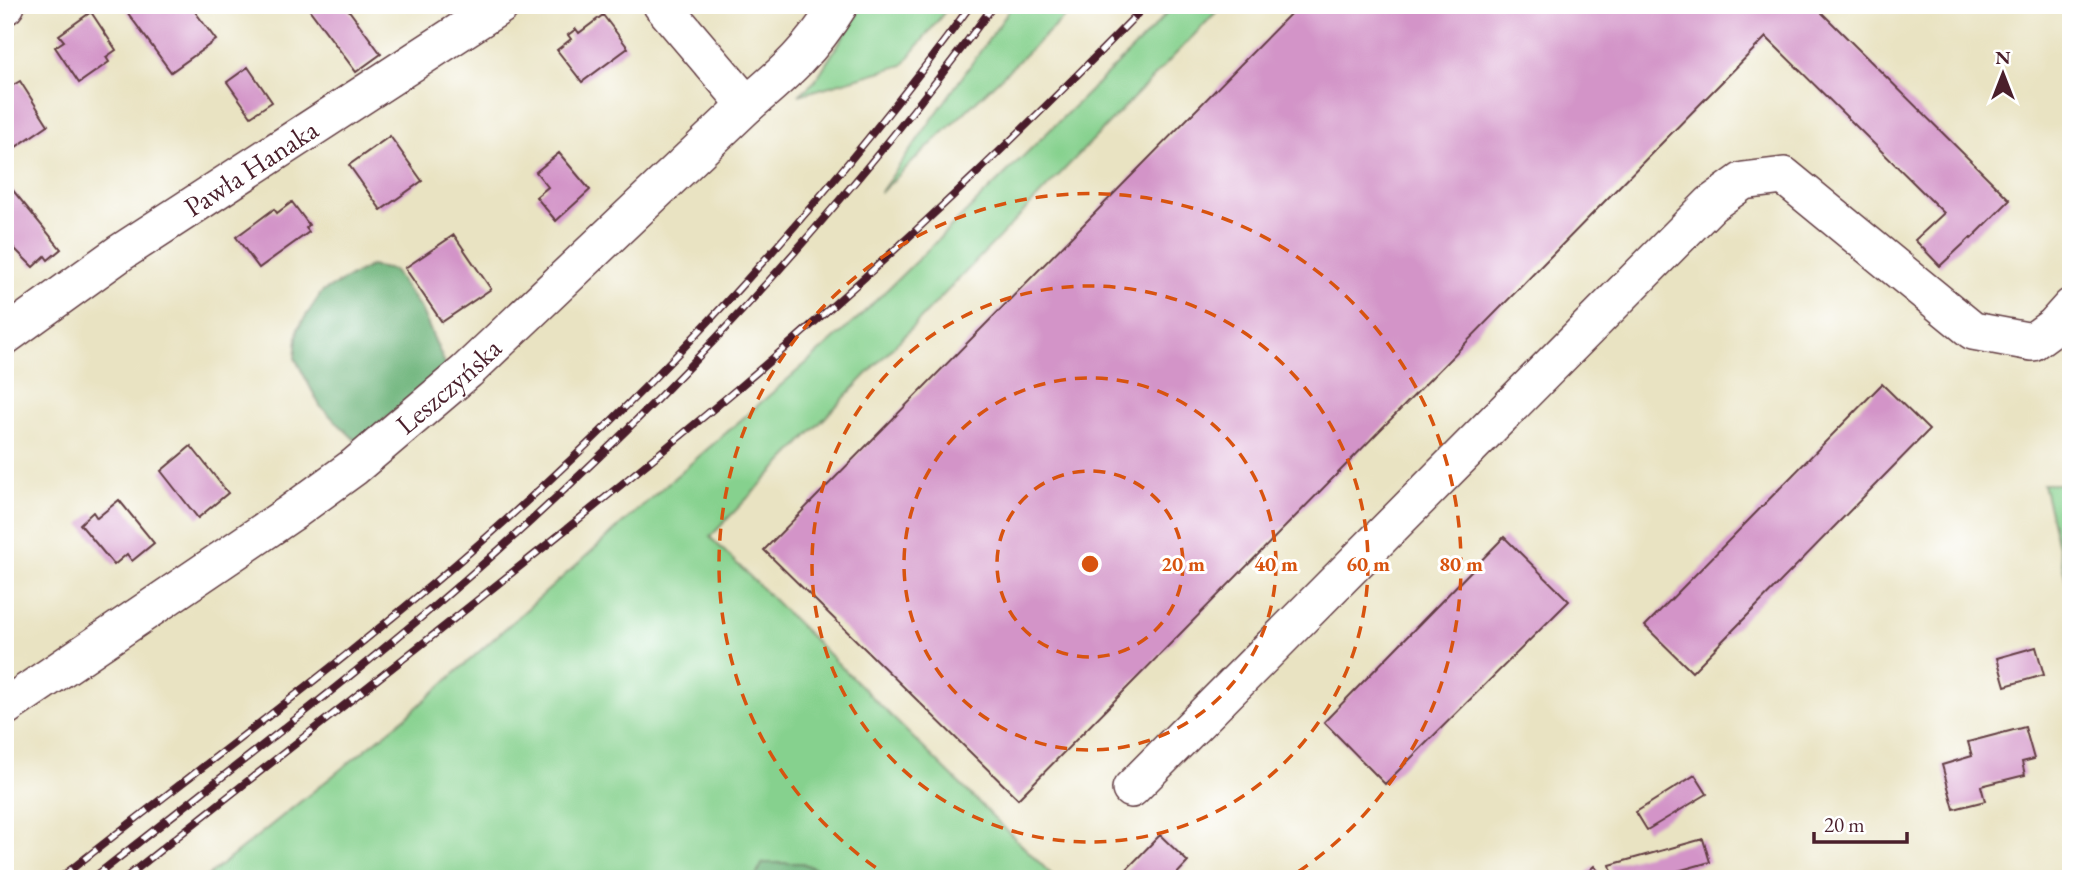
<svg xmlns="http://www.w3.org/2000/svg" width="2076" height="884" font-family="'EB Garamond',serif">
<rect width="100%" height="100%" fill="#fff"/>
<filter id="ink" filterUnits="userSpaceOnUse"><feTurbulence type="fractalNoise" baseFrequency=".0143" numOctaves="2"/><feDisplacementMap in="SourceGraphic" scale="14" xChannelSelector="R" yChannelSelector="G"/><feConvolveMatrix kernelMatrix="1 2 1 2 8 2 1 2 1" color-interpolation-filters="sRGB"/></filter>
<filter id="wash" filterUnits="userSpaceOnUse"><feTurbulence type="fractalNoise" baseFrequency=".00686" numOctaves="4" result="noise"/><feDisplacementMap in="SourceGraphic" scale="28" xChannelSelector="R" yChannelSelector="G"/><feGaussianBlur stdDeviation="1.57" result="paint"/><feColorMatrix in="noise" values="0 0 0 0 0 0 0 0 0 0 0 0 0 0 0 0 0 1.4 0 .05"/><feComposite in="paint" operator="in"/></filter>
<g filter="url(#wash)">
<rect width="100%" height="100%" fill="#e9e3c2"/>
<path fill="#86d18e" stroke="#68785c" stroke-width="2" d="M863 5H950L903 65 799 95 815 81Z
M1012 5H1077L880 193 1006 15Z
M1174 5H1223L710 537 1056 879H827V874L802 863H763L754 879H204L406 717 659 491 856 320 1146 36Z
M2043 484H2071V600Z"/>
<path fill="#6cb379" stroke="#5b6952" stroke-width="2" d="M370 266 393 270 421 309 446 366 358 443 320 406 295 358 298 328 322 292Z
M763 863H802L828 874 827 879H754Z"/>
<g id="blocks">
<path fill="#d394c8" d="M122 5H190L216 40 171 72Z
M306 5H345L381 54 356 72Z
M1299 5H1814L2010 200 1971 239 1970 238 1940 266 1915 240 1944 213 1766 37 1018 799 764 550Z
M91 12 116 50 106 57 109 62 79 83 55 47 64 41 59 35Z
M603 15 628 48 582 82 557 50 571 39 568 35 576 29 579 33Z
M248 67 272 102 251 116 227 82Z
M20 81 48 125 10 151 5 144V90Z
M390 136 422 181 381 210 349 165Z
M559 153 590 190 556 221 536 197 548 187 536 172Z
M11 188 61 249 48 260 45 256 33 267 5 239V193Z
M292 202 309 225 306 228 309 232 259 268 236 237 274 209 277 213Z
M454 235 491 289 442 322 405 268Z
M1882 384 1929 430 1692 672 1645 626Z
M191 446 228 493 198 518 161 471Z
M119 500 154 543 132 561 127 554 114 565 80 524 93 512 97 518Z
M1504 537 1569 601 1385 784 1324 722Z
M2036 647 2044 675 2005 686 1997 658Z
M2025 727 2034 759 2022 762 2025 775 1981 786 1985 801 1954 809 1942 765 1972 756 1968 742Z
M1695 775 1707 794 1647 830 1636 812Z
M1160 835 1188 862 1172 879H1134L1126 870Z
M1703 839 1710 862 1649 879H1614L1610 865Z
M1594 866 1605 879H1580Z"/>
</g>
</g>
<g filter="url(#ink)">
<use href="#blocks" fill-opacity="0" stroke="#623c42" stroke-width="2"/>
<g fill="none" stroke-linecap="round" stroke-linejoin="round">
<defs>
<g id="minor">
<path d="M662 5 747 105"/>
<path d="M5 6 6 5"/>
<path id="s1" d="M5 336 120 253 501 5"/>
<path id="s2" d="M5 707 291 513 354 467 467 371 747 105C785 73 812 49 839 5"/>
<path d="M1131 789 1711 204 1743 181 1784 176 1973 331 2032 342 2054 326 2071 307"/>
</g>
</defs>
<use href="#minor" stroke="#623c42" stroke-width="40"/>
<use href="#minor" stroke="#fff" stroke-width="37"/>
<defs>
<path id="rail" d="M59 879C209 760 364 648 506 520 678 365 834 192 971 5
M92 879C229 770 371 665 501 548 684 384 848 203 994 5
M124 879C329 716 537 557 737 389 880 268 1016 139 1146 5"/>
</defs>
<use href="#rail" stroke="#4a1f2b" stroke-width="8"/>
<use href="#rail" stroke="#fff" stroke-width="5" stroke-dasharray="16" stroke-linecap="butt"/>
</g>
</g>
<g fill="none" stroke="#d8530f" stroke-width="3.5" stroke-dasharray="12 9">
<circle cx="1090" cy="564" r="93"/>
<circle cx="1090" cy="564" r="186"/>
<circle cx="1090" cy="564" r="278"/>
<path d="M893 879A371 371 0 1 1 1287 879"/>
</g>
<g text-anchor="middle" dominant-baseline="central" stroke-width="6" stroke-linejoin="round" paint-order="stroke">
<g font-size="28" fill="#4a1f2b" stroke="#fff">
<text stroke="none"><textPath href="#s1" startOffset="298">Pawła Hanaka</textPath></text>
<text stroke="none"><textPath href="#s2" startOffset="548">Leszczyńska</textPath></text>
</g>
</g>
<circle cx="1090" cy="564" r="10" fill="#d8530f" stroke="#fff" stroke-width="3.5"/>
<g font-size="21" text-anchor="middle" font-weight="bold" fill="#d8530f" stroke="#fff" stroke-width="6" stroke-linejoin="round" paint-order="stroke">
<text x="1183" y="571">20 m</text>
<text x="1276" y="571">40 m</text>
<text x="1368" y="571">60 m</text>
<text x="1461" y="571">80 m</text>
</g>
<rect width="2076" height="884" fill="none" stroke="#fff" stroke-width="28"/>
<g transform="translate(2003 74)" stroke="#ffffff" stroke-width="5" paint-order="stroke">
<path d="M0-5L12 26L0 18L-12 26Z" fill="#4a1f2b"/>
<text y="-10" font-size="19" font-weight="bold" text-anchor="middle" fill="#4a1f2b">N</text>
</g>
<path d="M1814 832v10h93v-10" fill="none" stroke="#4a1f2b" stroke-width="3.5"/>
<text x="1824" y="832" font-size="21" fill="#4a1f2b" stroke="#ffffff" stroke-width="5" paint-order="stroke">20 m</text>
</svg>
